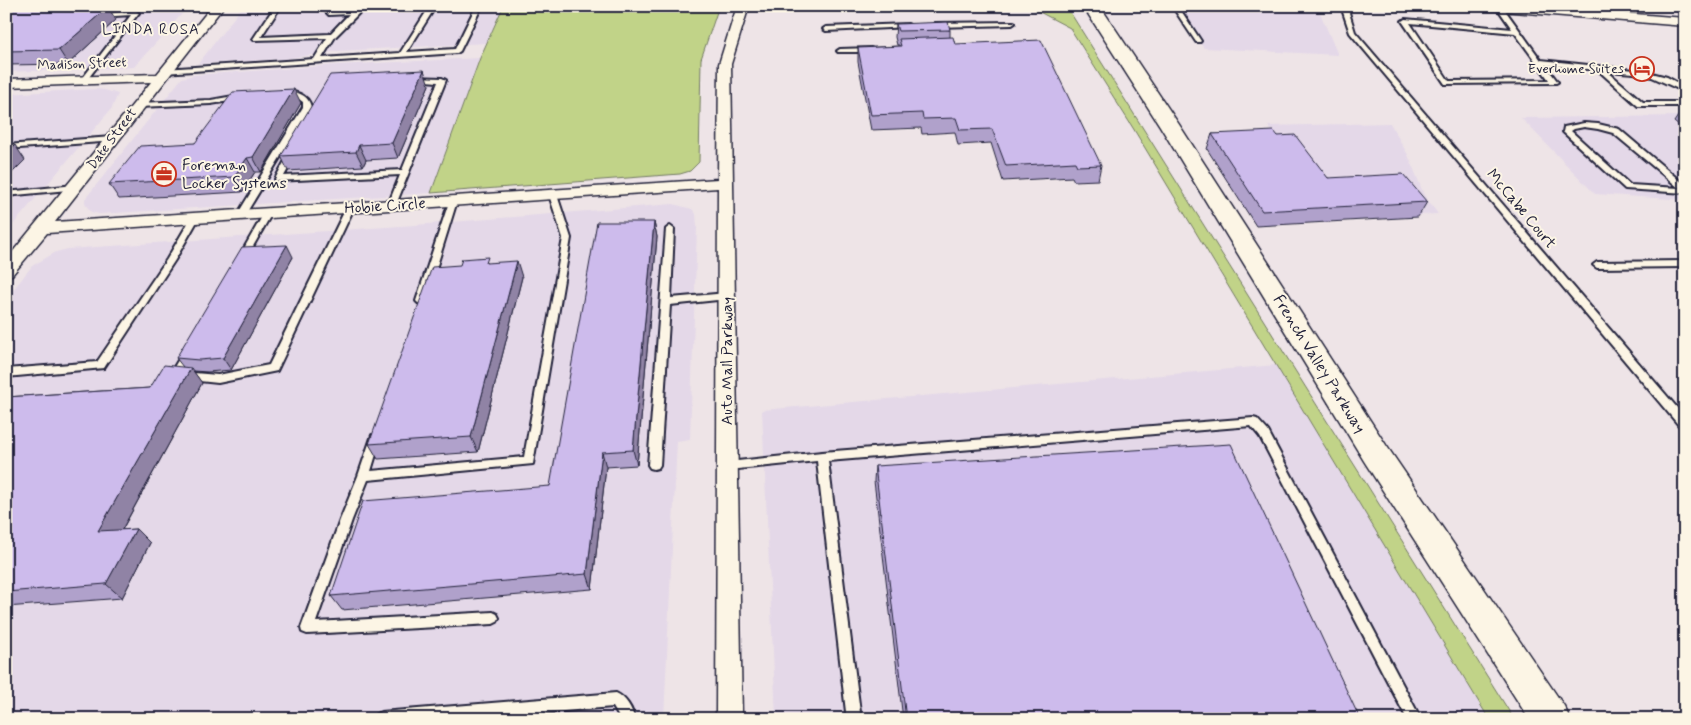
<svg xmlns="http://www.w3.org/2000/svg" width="1691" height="725" font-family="Mynerve,sans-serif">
<rect width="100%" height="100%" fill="#eee4e7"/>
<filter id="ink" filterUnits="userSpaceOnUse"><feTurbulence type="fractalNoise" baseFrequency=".02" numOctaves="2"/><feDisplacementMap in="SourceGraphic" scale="10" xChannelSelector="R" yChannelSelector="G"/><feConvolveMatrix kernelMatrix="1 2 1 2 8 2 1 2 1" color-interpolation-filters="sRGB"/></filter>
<g filter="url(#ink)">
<path fill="#e4d8e8" d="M6 6H189L134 67 6 72Z
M243 6H511L502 9 486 43 339 51 284 59 198 64Z
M1174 6H1314L1318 8 1338 55 1204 48 1185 25Z
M480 58 431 193 99 214 91 212 85 204V199L182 78 194 75 336 65Z
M95 89 105 90 118 94 112 108 6 233V94Z
M1685 116V200L1595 194 1521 118Z
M1390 123 1408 155 1424 195 1438 214 1339 220 1268 126Z
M673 204 692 209 696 214 697 227 690 439 677 441 664 719H6V299L32 266 56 252 68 249 415 225Z
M1276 365 1489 719H776L762 410Z"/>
<path fill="#c1d388" stroke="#727a62" d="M511 6H719L701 59 699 162 690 171 680 174 431 193 480 58 502 9Z
M1028 6H1061L1068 9 1514 719H1489L1133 128 1070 28Z"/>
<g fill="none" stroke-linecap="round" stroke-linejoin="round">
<defs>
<path id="service" d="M275 6H281L261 37 330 34 349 14 329 15 322 8 323 6H330L329 8 333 12 353 10 357 6H364L359 13 335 37 322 58 400 53 430 6H436L407 52 455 49 476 6H482L460 51 457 53 164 73 161 71 164 69 314 59 327 38 254 40 253 39Z
M1172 6H1178L1201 41 1200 42H1196Z
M1341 6H1347L1355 32 1685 417V429L1681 428 1350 33Z
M1496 6H1502L1541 60 1644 71 1667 77 1685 87V92L1652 77 1634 73 1607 71 1643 102H1685V106H1638L1598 70 1545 65 1558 82 1556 83 1445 84 1402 21 1405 19 1512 29ZM1410 23 1515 33 1549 80 1449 81Z
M136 11 139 13 138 14 86 81H82V79L131 15 100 17 97 15 98 14Z
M1014 22 1015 23 1012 25 935 27 932 25 935 23Z
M908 24 910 25V27L826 31 823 29 826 27Z
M840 49 871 48 874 50 871 52H838L837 51Z
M414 77 442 78 446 80 395 207H389L388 205 400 175 276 181 275 179 288 155 292 153 296 155 284 176 402 170 438 82 412 80 410 79Z
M281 91C294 91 308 93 311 107L245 215 241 218 238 217 237 215 303 107V102L296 97 281 95Z
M239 95H242V99L211 104 138 107 134 105 138 103 211 100Z
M1584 123 1598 124 1619 129 1685 185V193L1625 189 1563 132 1564 127ZM1584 127 1598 129 1613 133 1679 188 1630 185 1571 131 1574 129Z
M112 137H115V141L6 149V145Z
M75 185H78V189L6 196V192Z
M550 193H553L557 195 571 238 533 464 368 480 352 520 316 622 493 612 497 614 499 618 497 622 493 624 307 634 302 632 301 628 340 520 358 476 372 435H380L381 438 371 471 524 457 563 238 549 195Z
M450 199H453L457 201 426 301 421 304 418 303 416 301Z
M350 205 354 208 277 371 218 383 171 378 170 375 171 372 183 352 187 350 192 354 182 372 218 375 269 365 346 208Z
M268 210 272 213 247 257 243 260 240 259 239 257 264 213Z
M195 215 199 218 175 260 104 368 6 377V369L97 362 167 259 191 218Z
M670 226 674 229 671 298 727 293 732 296 727 299 670 305 660 465 658 468 654 469 650 468 648 465 666 229Z
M1685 261V267L1597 268 1593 265 1597 262Z
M1253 418 1257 419 1268 431 1421 719H1407L1260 437 1251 426 828 461 860 712 858 719H844L846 712 817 461 728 470 724 469 722 466 724 463 728 462 822 452Z
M616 693C625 697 633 709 634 719H620L613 707 467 719H374L376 714 381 712Z"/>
<path id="minor" d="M212 6H224L55 222 718 179 719 64 737 6H749L731 64 742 719H716L718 188 47 233 12 275 6 276V260L151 82 6 87V79L157 74Z
M1483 6H1535L1685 18V26L1489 10Z"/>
<path id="secondary" d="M1083 6H1100L1180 126 1386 445 1564 706 1570 719H1529L1364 461 1160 126Z"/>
</defs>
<use href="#service" stroke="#22223b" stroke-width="4"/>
<use href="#minor" stroke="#22223b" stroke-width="3"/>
<use href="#secondary" stroke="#22223b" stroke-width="3"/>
<use href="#service" fill="#fcf5e5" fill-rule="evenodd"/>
<use href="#minor" fill="#fcf5e5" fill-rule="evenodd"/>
<use href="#secondary" fill="#fcf5e5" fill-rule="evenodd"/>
</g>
<path fill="#b0a1cb" stroke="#22223b" d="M6 6 97 7 116 20 68 64 6 65Z
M896 24 950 30V37L955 44 1101 165 1098 180 1074 181 1072 177 1003 181 991 143 958 145 955 132 922 134 921 128 871 130 858 62V48L899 46V45H897L895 37Z
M429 85 398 158 366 160 363 166 288 171 281 156Z
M301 103 261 172H255L242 192 119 199 109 184 195 143Z
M1684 107H1685V131L1674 122Z
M1212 134 1278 136 1328 178 1427 202 1418 217 1256 226 1207 149Z
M654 222 657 237 637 465 606 467 592 589 342 610 331 596 550 486Z
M293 257 231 370 208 372 193 371 202 383 122 530 136 529 150 543 122 598 6 607V397L150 388 183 367 176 358Z
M490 263 522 277 478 452 378 459 369 444Z
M875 466 1360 719H903L874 481Z"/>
<path fill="#9083a5" stroke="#22223b" d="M47 6H99L92 12 53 16Z
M108 7 116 20 68 64 59 50Z
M424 70 429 85 398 158 392 143Z
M294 89 301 103 261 172 253 157Z
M15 145 25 160 6 179V154Z
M359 145 366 160 363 166 356 152Z
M247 158 255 172 242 192 234 177Z
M654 222 657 237 637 465 633 450Z
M287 245 293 257 231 370 223 358Z
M517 261 522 277 478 452 471 437Z
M191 368 202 383 113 546 98 531Z
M602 452 606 467 592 589 587 574Z
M136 529 150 543 122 598 106 584Z"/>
<path fill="#cdbbec" stroke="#22223b" d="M6 6H47L49 8 108 7 59 50 6 51Z
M948 22 950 30 898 31 896 24Z
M953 37 955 44 1041 40 1101 165 1077 166 1075 162 1006 166 992 129 960 130 956 118 923 119 922 113 871 115 858 48 901 46 899 39Z
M424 70 392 143 359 145 356 152 281 156 330 75Z
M294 89 253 157 247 158 234 177 109 184 140 146 195 143 233 92Z
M1274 131 1278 136 1295 135 1328 178 1403 174 1427 202 1262 211 1212 134Z
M15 145 6 154V146Z
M597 222H654L633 450 602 452 587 574 331 596 363 501 550 486Z
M287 245 223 358 199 360 176 358 242 247Z
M488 257 486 263 517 261 471 437 369 444 432 267 460 265 462 259Z
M164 365 191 368 98 531 136 529 106 584 6 592V397L150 388Z
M1231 444 1360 719H906L875 466Z"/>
</g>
<defs>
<symbol id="hotel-ring" viewBox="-11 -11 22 22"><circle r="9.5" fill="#fcf5e5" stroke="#c8321e" stroke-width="1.5"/><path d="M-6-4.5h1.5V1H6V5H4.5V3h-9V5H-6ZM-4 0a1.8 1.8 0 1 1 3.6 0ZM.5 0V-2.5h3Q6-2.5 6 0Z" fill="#c8321e"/></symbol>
<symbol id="office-ring" viewBox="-11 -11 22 22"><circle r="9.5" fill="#fcf5e5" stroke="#c8321e" stroke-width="1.5"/><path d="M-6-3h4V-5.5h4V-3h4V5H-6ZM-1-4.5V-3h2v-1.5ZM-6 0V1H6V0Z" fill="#c8321e"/></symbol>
</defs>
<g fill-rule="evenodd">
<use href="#hotel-ring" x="1628" y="55" width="28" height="28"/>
<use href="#office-ring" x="150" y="160" width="28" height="28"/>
</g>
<g text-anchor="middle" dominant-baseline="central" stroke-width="4" stroke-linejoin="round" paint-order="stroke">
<g font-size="14" fill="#22223b" stroke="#fcf5e5">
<text transform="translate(82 64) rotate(-2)">Madison Street</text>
<text transform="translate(112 139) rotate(-53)">Date Street</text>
</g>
<g font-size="14" fill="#22223b" stroke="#fcf5e5" text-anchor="end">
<text x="1624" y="69">Everhome Suites</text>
</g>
<g font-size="15" letter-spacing="1" fill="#22223b" stroke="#fcf5e5">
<text x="151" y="30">LINDA ROSA</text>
</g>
<g font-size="16" fill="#22223b" stroke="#fcf5e5" text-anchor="start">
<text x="182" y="165">Foreman<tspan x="182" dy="18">Locker Systems</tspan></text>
</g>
<g font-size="16" fill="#22223b" stroke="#fcf5e5">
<text transform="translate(385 206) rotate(-4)">Hobie Circle</text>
<text transform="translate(1521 209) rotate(50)">McCabe Court</text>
<text transform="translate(727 361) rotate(-90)">Auto Mall Parkway</text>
<text transform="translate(1319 364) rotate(58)">French Valley Parkway</text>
</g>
</g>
<rect width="1691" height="725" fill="none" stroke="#fcf5e5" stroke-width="25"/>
<rect x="12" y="12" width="1666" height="700" fill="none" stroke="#22223b" stroke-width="2" filter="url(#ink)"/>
</svg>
